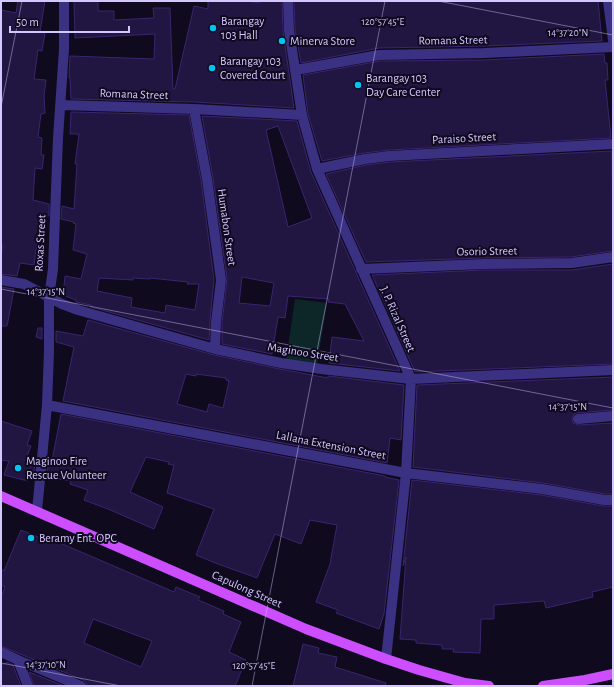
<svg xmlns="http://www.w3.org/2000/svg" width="614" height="687" font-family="'Alegreya Sans',sans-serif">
<rect width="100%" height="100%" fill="#0f0a1e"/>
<path fill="#0d2729" d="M295 299 327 303 317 365 286 361Z"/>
<path fill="#211541" stroke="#3a256f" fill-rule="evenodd" d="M18 1H45L40 32 45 33 42 51 38 50 34 79 46 80 44 96 45 113 41 114 38 137 42 138 41 155H44L42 169 35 168 33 200 49 204V216L41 215 34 265 20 263 17 276 1 274V257L3 245H1V10L16 13Z
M74 1H98V11H114V20L154 18 153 8H170L173 89H175L194 6 208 9V2L211 1H245L260 3V1H282L283 31 294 108 194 102 71 99 70 78H69L70 56 154 59 155 34 75 38Z
M294 1H598L602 41 484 46 379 48 301 63 295 29Z
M604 54 605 63H607L608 80H605L611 138 389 150 364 153 322 161 308 114 303 75 380 61 484 60Z
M71 112 189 115 201 180 214 280 210 321 209 340 91 307V305L76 302V300L63 295 65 276 81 279 87 254 73 250 76 224 73 223 74 222 61 219 62 206 74 209 77 164H75L79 134H70ZM99 278 133 280V278L150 279V278L188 282 187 284H199L195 310 166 305 165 313 131 307 132 298 97 291Z
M202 116 297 121 311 172 400 371 329 363 332 337 364 341 345 304 328 302 329 299 288 296 285 318 278 317 272 354 222 344V323L227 279 213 178ZM278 126 312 218 288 227 266 130ZM242 277 274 283 270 306 239 303Z
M612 151 613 251 571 257 484 258 366 262 326 174 366 165 390 162Z
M613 264V364L415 372 372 275 484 270H572Z
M1 287 14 289 7 326H1Z
M88 320 214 355 280 369 328 378V376L404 385 401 440 390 438 387 463 63 401 74 347 56 342V331L83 336ZM186 374 196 376V374L226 378V380L229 381 223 408 209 404 207 412 177 404Z
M38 328H42V339L36 337Z
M613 377V410L577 413 574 414 572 419 573 423 578 425 613 423V494H605L543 483 413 467 417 385Z
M61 414 385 476V477L399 480 384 614 379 629 336 613 338 610 316 602 330 564 337 525 310 520 301 544 275 534 257 578 218 564 196 555 214 509 167 493 174 465 168 464 169 462 146 457 130 492 163 507 154 529 108 509 84 500 88 490 70 484 71 481 47 477 48 465 51 466Z
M1 421 32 431 27 445 31 446 26 459 35 462 34 474 31 473 28 481 4 475 9 461 1 460Z
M412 480 541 495 603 506H613V587L592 592 593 597 546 608 544 601 494 605V619H481L480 653 453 652 454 649H442V645L416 643V640L400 639 406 557 403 566Z
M21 530 50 542 51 539 174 592 176 587 200 597 198 600 224 611 223 614 241 622 229 652 246 660 235 686H87L86 682 83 680 1 646V597L5 587 1 585V569L4 571ZM93 619 152 641 141 667 84 643Z
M303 644 319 648 318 653 337 657 335 667 386 683 385 686H293Z
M7 662 13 665 21 686H1V666Z
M29 672 64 686H34Z"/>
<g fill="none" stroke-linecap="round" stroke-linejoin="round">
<path stroke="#3b3182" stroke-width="10" d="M288 1 289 30 302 115 317 169 411 379 406 473 386 659
M608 1 613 40
M296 70 379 55 484 53 613 47
M61 105 194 109 302 115
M194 109 207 179 221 280 216 322 215 349
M317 169 365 159 389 156 613 144
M361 269 484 264 572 263 613 257
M1 280 24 284 62 304 78 310 215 349 281 363 321 369 411 379 613 370
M47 405 406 473 542 489 604 500H613
M578 419 613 416
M37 511 47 405 49 351V297L53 269 58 138 64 49V1
M1 652 18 660 81 686
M18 660 28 686"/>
<path stroke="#cd4eff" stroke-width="10" d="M1 496 306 629 386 659 419 670 465 683 489 686
M543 686 585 680 613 674"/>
</g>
<path fill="none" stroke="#d3c7ff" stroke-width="1" stroke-opacity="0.45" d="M438 1 613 35M1 107 22 1M1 289 613 408M1 663 121 686M252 686 385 1"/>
<g fill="#00c5f2" stroke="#0f0a1e" stroke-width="1.5">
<circle cx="213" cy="28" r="4"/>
<circle cx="282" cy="41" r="4"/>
<circle cx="212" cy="68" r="4"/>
<circle cx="358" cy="85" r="4"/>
<circle cx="18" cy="468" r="4"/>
<circle cx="31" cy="538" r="4"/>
</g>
<g text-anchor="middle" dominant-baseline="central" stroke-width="4" stroke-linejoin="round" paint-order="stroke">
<g font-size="12" fill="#d3c7ff" stroke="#0f0a1e" text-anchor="start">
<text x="221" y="21">Barangay<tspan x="221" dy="14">103 Hall</tspan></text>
<text x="290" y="41">Minerva Store</text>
<text x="220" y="61">Barangay 103<tspan x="220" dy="14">Covered Court</tspan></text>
<text x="366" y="78">Barangay 103<tspan x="366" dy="14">Day Care Center</tspan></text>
<text x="26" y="461">Maginoo Fire<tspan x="26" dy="14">Rescue Volunteer</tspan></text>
<text x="39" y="538">Beramy Ent. OPC</text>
</g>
<g font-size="12" fill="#d3c7ff" stroke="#0f0a1e">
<text transform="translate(453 40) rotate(-1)">Romana Street</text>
<text transform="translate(134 94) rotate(2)">Romana Street</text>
<text transform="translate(464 138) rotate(-3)">Paraiso Street</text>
<text transform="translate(227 227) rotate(82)">Humabon Street</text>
<text transform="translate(40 243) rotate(-87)">Roxas Street</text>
<text transform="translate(487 251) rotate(-1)">Osorio Street</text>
<text transform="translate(398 319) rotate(66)">J. P. Rizal Street</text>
<text transform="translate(303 352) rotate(9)">Maginoo Street</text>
<text transform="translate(331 445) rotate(11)">Lallana Extension Street</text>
<text transform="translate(247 589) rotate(24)">Capulong Street</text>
</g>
</g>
<g font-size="10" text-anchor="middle" fill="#d3c7ff" stroke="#0f0a1e" stroke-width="4" stroke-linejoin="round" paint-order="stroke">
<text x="383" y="25">120°57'45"E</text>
<text x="568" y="36">14°37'20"N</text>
<text x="46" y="295">14°37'15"N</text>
<text x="568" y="410">14°37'15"N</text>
<text x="46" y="668">14°37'10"N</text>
<text x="254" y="669">120°57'45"E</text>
</g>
<rect width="614" height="687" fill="none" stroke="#d3c7ff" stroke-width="4"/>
<path d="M10 26v6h119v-6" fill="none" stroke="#d3c7ff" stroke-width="2"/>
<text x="16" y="26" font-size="12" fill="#d3c7ff" stroke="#0f0a1e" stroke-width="3" paint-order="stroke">50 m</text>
</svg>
